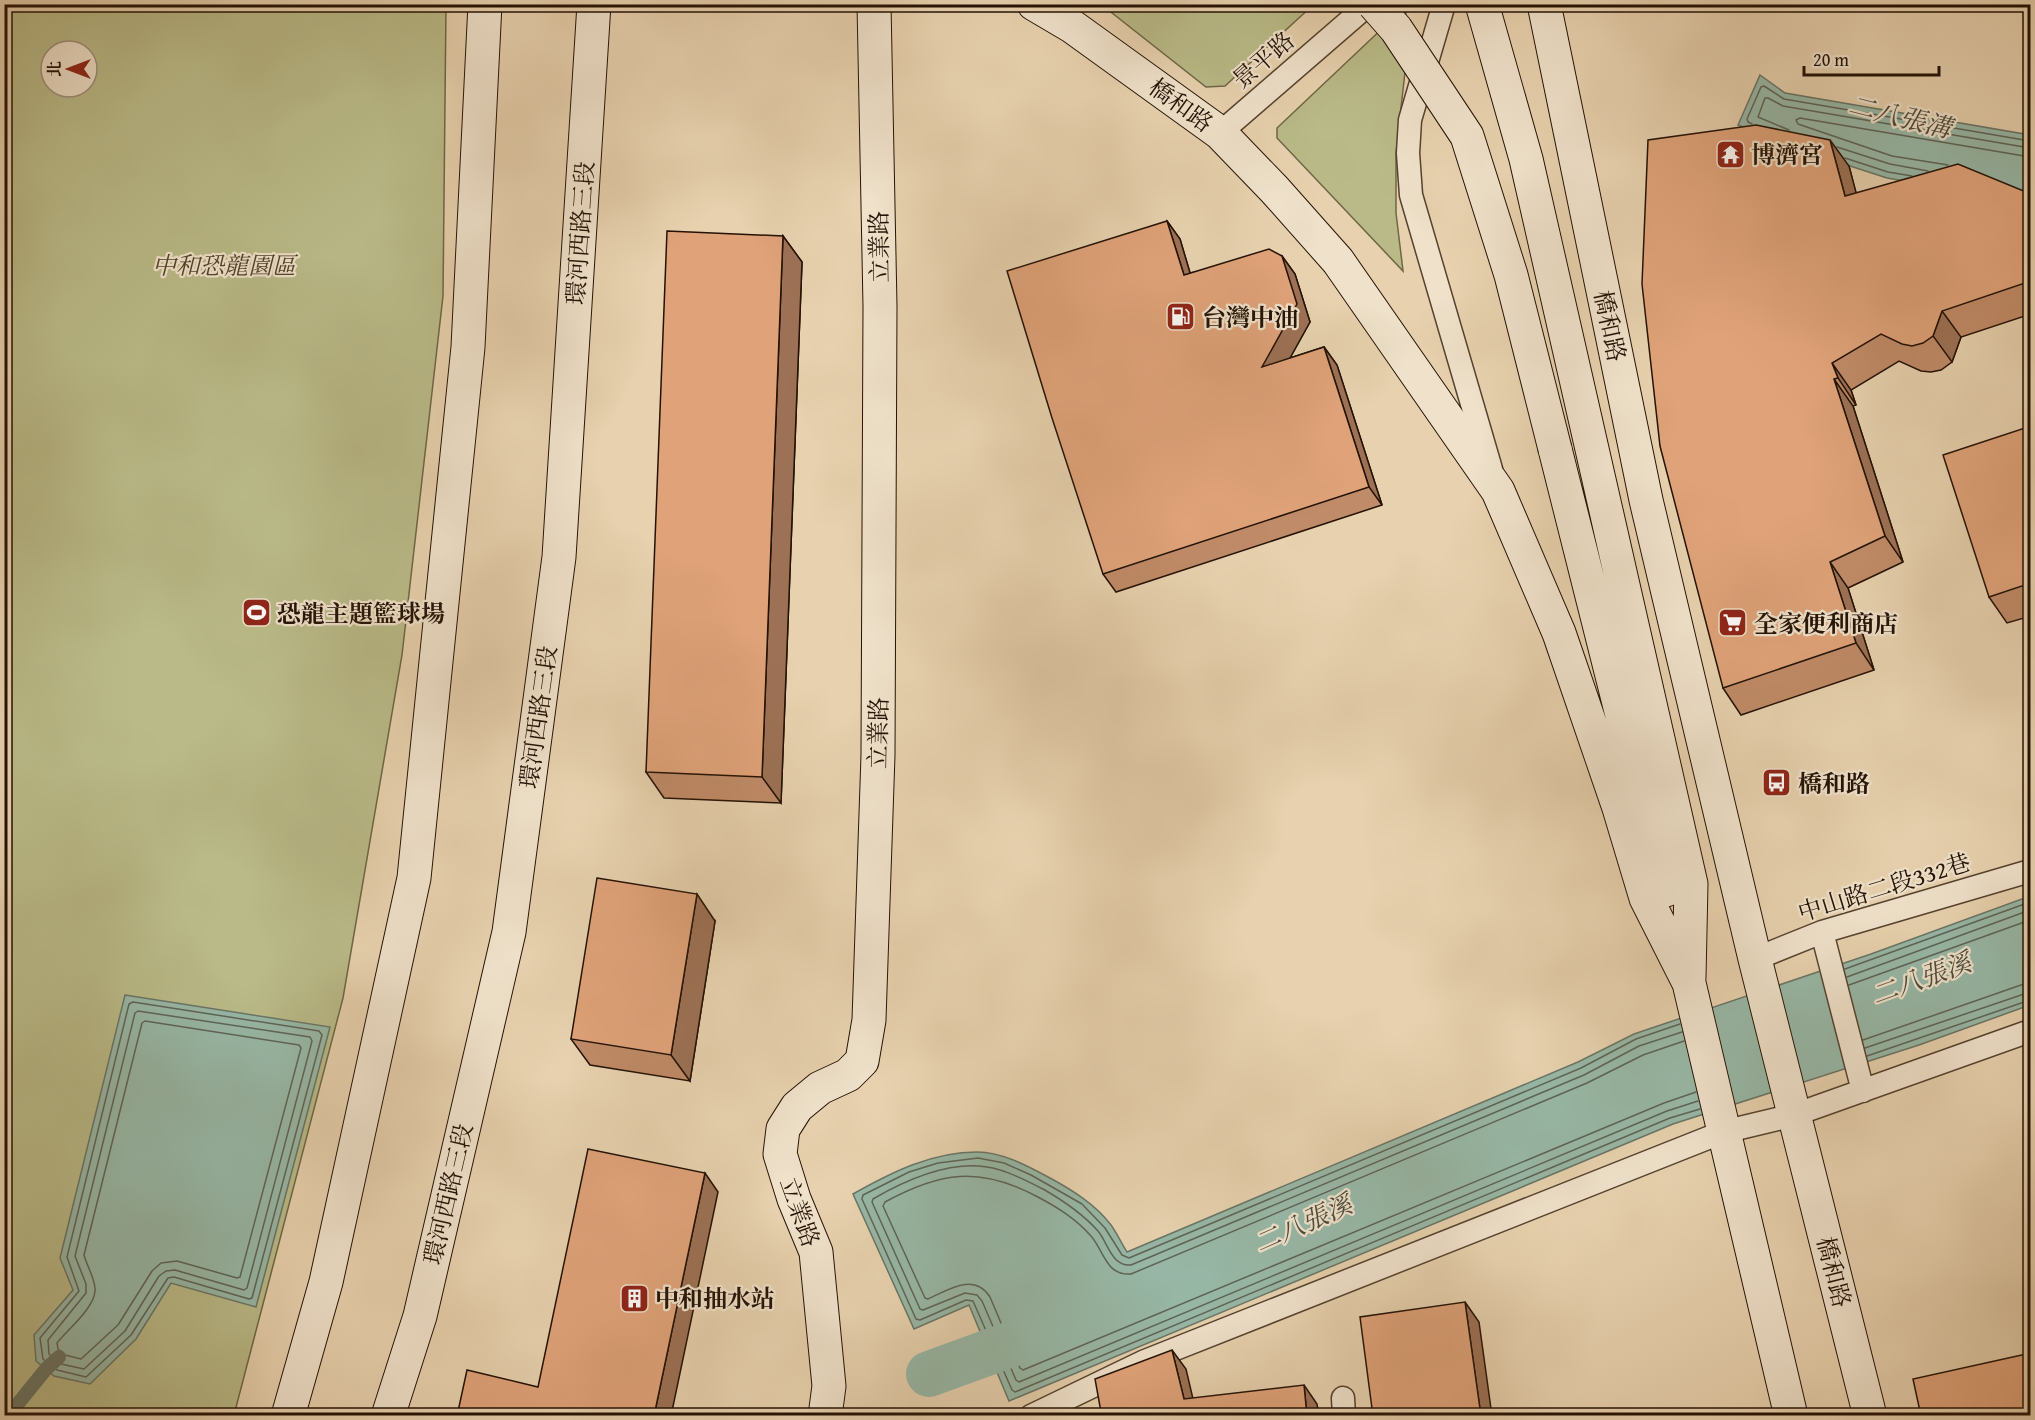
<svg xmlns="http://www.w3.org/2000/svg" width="2035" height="1420" font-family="'Gentium Book Plus','Noto Serif TC',serif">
<rect width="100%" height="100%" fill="#e7d1ae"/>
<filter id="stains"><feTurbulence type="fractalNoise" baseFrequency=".00333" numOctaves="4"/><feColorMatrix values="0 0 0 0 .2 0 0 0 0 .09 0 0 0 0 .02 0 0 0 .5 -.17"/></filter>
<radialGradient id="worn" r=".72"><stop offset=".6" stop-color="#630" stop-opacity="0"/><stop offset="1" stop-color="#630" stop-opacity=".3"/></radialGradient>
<path fill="#b9ba88" stroke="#6e6646" stroke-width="1.5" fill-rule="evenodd" d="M5 5H446L443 296 402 655 343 998 234 1415 5 1416ZM51 51H87V87H51Z
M1102 5H1313L1225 86 1206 87Z
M1406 6 1405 72 1396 153V213L1403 271 1277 138V128Z"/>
<path fill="#97b7a6" stroke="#697566" stroke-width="1.5" d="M1760 75 1785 93 2030 135V203L1887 178 1810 153 1738 125Z
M2030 896V1005L1919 1045 1673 1124 1009 1401 969 1305 914 1329 853 1194C892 1172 932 1152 977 1152 1002 1152 1028 1166 1050 1178 1072 1190 1095 1204 1111 1225 1117 1233 1121 1243 1127 1252L1578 1062 1634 1034 1871 954Z
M125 995 330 1027 256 1307 171 1283 136 1339 90 1384 54 1376 36 1361 34 1335 73 1290 60 1258Z"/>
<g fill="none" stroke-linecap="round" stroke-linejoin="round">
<path stroke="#5e6456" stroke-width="1.5" d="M1752 124 1748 122 1747 119 1761 87 1764 86 1784 99 2030 141
M1789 130 1758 117 1765 98H1768L1783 106 2030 148
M1837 147 1890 164 1928 171
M1845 158 1888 172 1912 176
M1948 165 1892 156 1798 124 1796 120 1800 118 2030 157
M1845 969 2030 902
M1847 977 2030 910
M1849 985 2030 920
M133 1002 319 1031 322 1035 252 1298 249 1299 174 1277 168 1278 131 1335 86 1377 57 1370 43 1359 40 1338 79 1291 67 1257 129 1004Z
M138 1011 310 1037 312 1041 247 1288 244 1290 175 1270 166 1271 159 1276 125 1331 84 1369 61 1364 49 1354 48 1340 86 1293V1284L75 1256 135 1013Z
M145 1021 299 1045 301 1048 240 1277 237 1278 177 1261 161 1263 152 1271 118 1325 81 1359 65 1355 58 1349 57 1343C68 1329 97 1306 95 1288 94 1277 87 1266 84 1255L142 1023Z
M1680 1024 1636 1039 1581 1068 1129 1258 1122 1255 1105 1228 1082 1204 1031 1175 1004 1163 978 1158 938 1163 909 1172 863 1195 862 1199 916 1319 920 1320 966 1300 973 1301 1012 1390 1015 1392 1670 1118 1700 1109
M1682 1032 1639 1046 1584 1075 1131 1265C1112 1267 1108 1243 1098 1231 1082 1213 1064 1201 1043 1189 1023 1179 1001 1167 978 1166 941 1164 904 1181 873 1199L872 1202 920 1309 923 1310 965 1293 977 1295 982 1301 1016 1380 1019 1382 1667 1111 1698 1101
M1863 1040 2021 985 2030 983
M1684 1041 1643 1055 1587 1083 1131 1274C1106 1276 1104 1251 1091 1236 1075 1218 1057 1207 1036 1196 979 1166 940 1172 885 1202L883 1206 925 1298 928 1299C948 1290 974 1272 990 1297L1020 1368 1023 1370 1664 1103 1696 1092
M1865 1048 2030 992
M1867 1056 2030 1000"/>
<path stroke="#697566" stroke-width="14" d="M8 1416 46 1369 59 1357"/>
<path stroke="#97b7a6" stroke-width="46" d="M929 1374 1050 1330"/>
<defs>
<path id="lane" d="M1444 4 1410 120 1408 153 1411 195 1491 469
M1220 133 1369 4
M1822 932 1863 1091
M1755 959 1822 932 2030 871
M1343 1398 1344 1416
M1031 1416 1145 1361 1723 1132 1794 1115 2030 1031"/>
<path id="secondary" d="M1034 4 1073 27 1220 133 1274 189 1338 261 1498 491 1559 633 1619 808 1646 898 1689 983 1791 1416
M1482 4 1526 159 1691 884 1689 978
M1544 4 1646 500 1755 959 1870 1416
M1555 449 1666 890
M288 1416 326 1282 414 878 468 347 485 4
M388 1416 420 1316 509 932 559 557 594 4
M825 1416 829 1386 816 1252 794 1199 780 1154 783 1129 797 1107 820 1088 848 1075 862 1061 869 1020 878 755 880 306 874 4"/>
</defs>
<use href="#lane" stroke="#55422f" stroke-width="25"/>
<use href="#secondary" stroke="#241205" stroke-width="35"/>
<use href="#lane" stroke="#efe1ca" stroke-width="22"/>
<use href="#secondary" stroke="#efe1ca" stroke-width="33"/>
<defs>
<path id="secondary-bridge" d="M1374 4 1396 29 1467 136 1511 275 1555 449"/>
</defs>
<use href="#secondary-bridge" stroke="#241205" stroke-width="35" stroke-linecap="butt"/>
<use href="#secondary-bridge" stroke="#efe1ca" stroke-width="33"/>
</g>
<path fill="#c08b68" stroke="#241205" stroke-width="1.5" d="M1849 166 1856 193 2031 194V314L1961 337 1952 362 1941 370 1931 372 1921 371 1899 361 1851 390 1856 405 1853 406 1903 562 1848 588 1874 670 1741 715 1723 688Z
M1167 221 1180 239 1190 273 1282 256 1295 274 1310 322 1290 358 1324 347 1337 365 1382 505 1116 592 1103 574Z
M783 236 802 262 781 803 664 798 646 772Z
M2031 426V616L2007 623 1989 597Z
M715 921 690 1081 590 1065 571 1039Z"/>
<path fill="#9c7155" stroke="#241205" stroke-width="1.5" d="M1830 140 1849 166 1864 223 1845 196Z
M1167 221 1180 239 1196 293 1184 275Z
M783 236 802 262 781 803 762 777Z
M1282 256 1295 274 1310 322 1275 385 1262 367Z
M1942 311 1961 337 1952 362 1933 336Z
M1324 347 1337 365 1382 505 1369 487Z
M1832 363 1851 390 1856 405 1838 378Z
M1834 379 1853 406 1903 562 1885 536Z
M1830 562 1848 588 1874 670 1856 643Z
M697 894 715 921 690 1081 671 1055Z
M705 1173 718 1192 671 1416H654Z
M1465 1302 1479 1322 1492 1416H1481Z
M1172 1350 1186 1369 1197 1416 1184 1399Z
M1304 1385 1317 1404 1319 1416H1307Z"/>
<path fill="#dfa279" stroke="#241205" stroke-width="1.5" d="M1756 125 1830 140 1845 196 1958 164 2031 194V281L1942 311 1933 336 1923 343 1912 346 1902 344 1881 334 1832 363 1838 378 1834 379 1885 536 1830 562 1856 643 1723 688 1660 446 1642 284 1648 140Z
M1167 221 1184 275 1269 249 1282 256 1297 304 1262 367 1324 347 1369 487 1103 574 1052 418 1007 271Z
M667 231 783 236 762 777 646 772Z
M2031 426V583L1989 597 1943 455Z
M597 878 697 894 671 1055 571 1039Z
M588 1149 705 1173 654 1416H457L467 1370 538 1387Z
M1465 1302 1481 1416H1373L1360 1317Z
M1172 1350 1184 1399 1304 1385 1307 1416H1085L1101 1412 1095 1379Z
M2031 1353V1416H1921L1913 1379Z"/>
<defs>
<symbol id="temple-square" viewBox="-11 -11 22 22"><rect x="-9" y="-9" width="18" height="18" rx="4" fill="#8f2418" stroke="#efe1ca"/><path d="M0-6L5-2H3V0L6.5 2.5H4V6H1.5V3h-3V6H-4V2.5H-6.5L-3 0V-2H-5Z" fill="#fff"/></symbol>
<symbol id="fuel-square" viewBox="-11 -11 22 22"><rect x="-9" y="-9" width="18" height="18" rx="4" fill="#8f2418" stroke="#efe1ca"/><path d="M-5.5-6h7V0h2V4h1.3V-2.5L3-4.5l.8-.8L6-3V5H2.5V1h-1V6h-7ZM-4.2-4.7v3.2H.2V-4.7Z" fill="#fff"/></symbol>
<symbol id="stadium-square" viewBox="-11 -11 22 22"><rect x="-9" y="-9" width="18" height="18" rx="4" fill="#8f2418" stroke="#efe1ca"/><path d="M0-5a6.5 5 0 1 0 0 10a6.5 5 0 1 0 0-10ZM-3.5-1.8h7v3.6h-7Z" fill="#fff"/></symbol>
<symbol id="supermarket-square" viewBox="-11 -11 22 22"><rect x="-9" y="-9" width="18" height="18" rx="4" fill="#8f2418" stroke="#efe1ca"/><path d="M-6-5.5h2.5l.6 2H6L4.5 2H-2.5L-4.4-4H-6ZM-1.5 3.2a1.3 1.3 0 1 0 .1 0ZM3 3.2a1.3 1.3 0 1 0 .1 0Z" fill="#fff"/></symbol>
<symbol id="bus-square" viewBox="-11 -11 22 22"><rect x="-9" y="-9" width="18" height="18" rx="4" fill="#8f2418" stroke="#efe1ca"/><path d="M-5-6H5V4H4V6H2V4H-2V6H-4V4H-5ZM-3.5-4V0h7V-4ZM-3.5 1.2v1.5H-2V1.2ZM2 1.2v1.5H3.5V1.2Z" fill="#fff"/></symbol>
<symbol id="building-square" viewBox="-11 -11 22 22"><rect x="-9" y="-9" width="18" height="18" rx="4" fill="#8f2418" stroke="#efe1ca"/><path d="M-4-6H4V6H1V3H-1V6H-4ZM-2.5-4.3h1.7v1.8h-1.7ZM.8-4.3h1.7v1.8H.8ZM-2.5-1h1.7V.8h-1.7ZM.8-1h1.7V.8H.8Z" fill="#fff"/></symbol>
</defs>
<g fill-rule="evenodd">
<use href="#temple-square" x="1714" y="138" width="33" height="33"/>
<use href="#fuel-square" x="1164" y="300" width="33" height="33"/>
<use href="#stadium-square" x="240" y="596" width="33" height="33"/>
<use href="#supermarket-square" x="1716" y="606" width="33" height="33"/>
<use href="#bus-square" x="1760" y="766" width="33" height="33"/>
<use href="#building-square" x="618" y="1282" width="33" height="33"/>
</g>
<g text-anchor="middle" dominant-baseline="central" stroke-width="4.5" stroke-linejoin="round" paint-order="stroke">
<g font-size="24" fill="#241205" stroke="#efe1ca">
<text transform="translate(1263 60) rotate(-41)">景平路</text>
<text transform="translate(1181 105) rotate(36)">橋和路</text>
<text transform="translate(580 233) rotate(-86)">環河西路三段</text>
<text transform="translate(879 247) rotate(-91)">立業路</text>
<text transform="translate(1610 326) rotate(78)">橋和路</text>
<text transform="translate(538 717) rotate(-82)">環河西路三段</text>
<text transform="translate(878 733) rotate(-89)">立業路</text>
<text transform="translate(1884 887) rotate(-17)">中山路二段332巷</text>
<text transform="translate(448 1194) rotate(-77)">環河西路三段</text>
<text transform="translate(800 1212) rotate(70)">立業路</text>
<text transform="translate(1834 1272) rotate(76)">橋和路</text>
</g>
<g font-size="24" font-weight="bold" fill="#241205" stroke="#efe1ca" text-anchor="start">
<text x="1751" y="154">博濟宮</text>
<text x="1202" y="317">台灣中油</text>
<text x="277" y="613">恐龍主題籃球場</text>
<text x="1754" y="623">全家便利商店</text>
<text x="1798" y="783">橋和路</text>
<text x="655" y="1298">中和抽水站</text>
</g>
<g font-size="24" font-style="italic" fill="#51442c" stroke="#efe1ca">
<text x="224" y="265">中和恐龍園區</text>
</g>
<g font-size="26" font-style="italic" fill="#4c4c3d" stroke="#efe1ca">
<text transform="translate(1900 116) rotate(14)">二八張溝</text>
<text transform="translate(1921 978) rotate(-20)">二八張溪</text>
<text transform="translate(1303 1223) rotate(-24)">二八張溪</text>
</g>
</g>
<rect width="2035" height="1420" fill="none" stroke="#e7d1ae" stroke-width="24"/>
<rect x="6" y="6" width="2023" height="1408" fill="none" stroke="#241205" stroke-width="3"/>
<rect x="12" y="12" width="2011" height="1396" fill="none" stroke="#241205" stroke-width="1.5"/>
<g transform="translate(69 69) rotate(270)"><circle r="28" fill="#efe1ca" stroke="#9e8e7b" stroke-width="1.5"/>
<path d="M0-4.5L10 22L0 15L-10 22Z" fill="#8f2418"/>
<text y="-9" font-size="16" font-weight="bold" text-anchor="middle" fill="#241205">北</text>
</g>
<path d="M1804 66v9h135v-9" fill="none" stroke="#241205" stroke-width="3"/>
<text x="1813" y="66" font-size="18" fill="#241205" stroke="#efe1ca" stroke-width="4.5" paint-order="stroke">20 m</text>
<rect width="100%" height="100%" filter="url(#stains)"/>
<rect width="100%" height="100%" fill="url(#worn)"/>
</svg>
